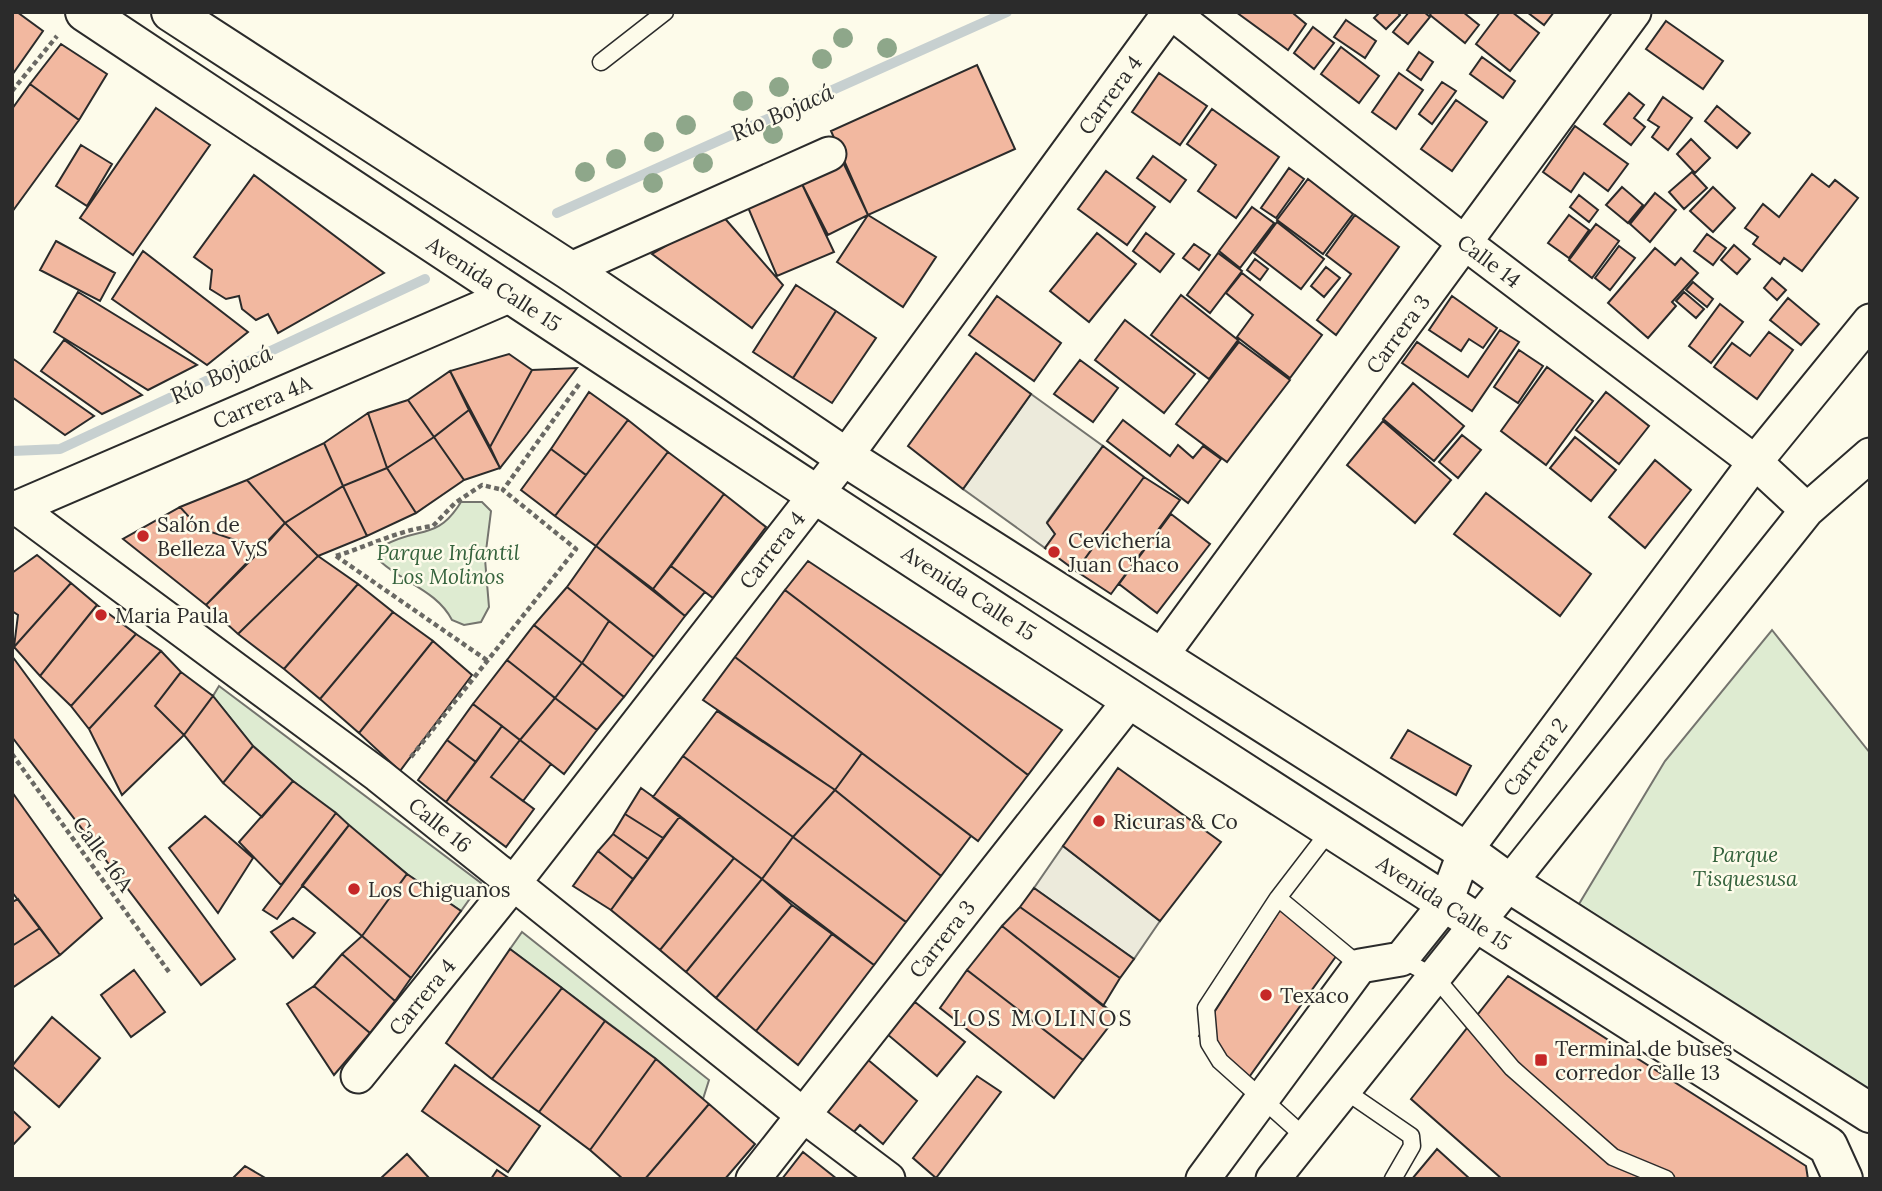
<svg xmlns="http://www.w3.org/2000/svg" width="1882" height="1191" font-family="Lora,serif">
<rect width="100%" height="100%" fill="#fdfbea"/>
<path fill="#deebd1" stroke="#74746e" stroke-width="2" d="M461 502H482L491 511 485 559 489 607 481 622 464 625 452 620C437 591 404 583 381 562L385 545C420 526 437 541 461 502Z
M1772 630 1870 753V1097L1579 904 1665 761Z
M219 686 481 883 461 911 407 874 293 781 253 746 213 696Z
M522 932 709 1080 703 1099 656 1059 510 949Z"/>
<path fill="#eceadb" stroke="#74746e" stroke-width="2" d="M1031 394 1103 446 1047 522 1055 534 1045 548 963 489Z
M1063 846 1160 921 1134 959 1034 888Z"/>
<g fill="none" stroke-linecap="round" stroke-linejoin="round">
<path stroke="#c7d0d0" stroke-width="10" d="M557 213 1007 12
M12 451 60 449 425 279"/>
</g>
<path fill="#f2b8a0" stroke="#2b2b2b" stroke-width="2" d="M12 12H17L43 31 12 75Z
M1236 12H1295L1294 14 1306 24 1288 50Z
M1380 12H1397L1400 15 1386 29 1374 18Z
M1409 12H1424L1430 17 1408 44 1393 32Z
M1432 12H1463L1479 25 1465 43 1430 15Z
M1500 12H1512L1539 33 1510 71 1476 44Z
M1527 12H1554L1544 25Z
M1346 20 1376 41 1365 58 1334 37Z
M1666 21 1723 61 1703 89 1646 49Z
M1313 27 1334 43 1314 69 1294 53Z
M61 44 107 74 79 120 30 84Z
M1341 47 1379 76 1359 103 1321 74Z
M1419 52 1433 62 1421 80 1407 70Z
M1482 57 1515 81 1503 98 1470 74Z
M977 65 1015 149 868 215 831 131Z
M1159 73 1207 106 1180 145 1132 112Z
M1399 73 1423 90 1396 129 1372 112Z
M1442 82 1456 91 1432 124 1419 114Z
M30 84 79 120 12 212V109Z
M1629 93 1644 105 1634 118 1645 127 1631 145 1604 124Z
M1663 97 1692 118 1668 150 1652 137 1659 127 1648 120Z
M1456 100 1487 122 1452 171 1421 149Z
M1717 106 1750 133 1737 148 1705 121Z
M156 108 210 145 133 255 80 218Z
M1212 109 1279 157 1236 218 1198 191 1216 165 1187 144Z
M1575 126 1628 164 1608 191 1584 173 1571 192 1543 172Z
M1691 139 1710 158 1695 173 1677 154Z
M81 145 112 164 87 206 56 186Z
M1153 156 1186 180 1170 202 1137 178Z
M841 158 868 215 828 235 801 182Z
M1289 168 1304 179 1276 218 1261 208Z
M1106 171 1155 207 1127 245 1078 209Z
M1692 172 1707 188 1684 209 1669 192Z
M1812 174 1829 187 1835 180 1858 198 1802 271 1784 258 1780 264 1753 244 1758 237 1745 228 1763 204 1779 217Z
M254 175 384 273 278 333 268 314 256 320 242 309 239 296 226 299 210 289 212 270 194 257Z
M1308 179 1353 214 1323 254 1277 220Z
M801 182 834 252 777 276 747 205Z
M1622 187 1643 205 1628 223 1606 205Z
M1713 187 1735 208 1713 232 1690 211Z
M1655 193 1676 210 1650 242 1630 224Z
M1579 195 1598 210 1589 222 1570 207Z
M1252 207 1274 223 1240 268 1219 251Z
M721 214 783 285 752 328 652 254Z
M868 215 936 257 903 307 837 262Z
M1355 215 1399 247 1336 335 1317 320 1351 274 1326 255Z
M1569 215 1589 230 1569 258 1548 243Z
M1277 222 1324 259 1301 289 1254 253Z
M1596 224 1619 241 1592 278 1569 260Z
M1097 233 1136 264 1089 322 1050 291Z
M1146 233 1174 254 1160 272 1133 251Z
M1707 234 1726 248 1713 265 1694 251Z
M56 241 115 273 100 301 40 270Z
M1194 244 1210 255 1199 270 1183 258Z
M1734 245 1750 259 1737 274 1721 260Z
M1619 246 1635 258 1610 290 1595 278Z
M1655 248 1675 265 1681 258 1698 273 1672 302 1676 306 1648 338 1608 303Z
M143 251 248 332 207 365 112 299Z
M1218 253 1242 271 1210 313 1187 295Z
M1255 259 1268 269 1260 280 1247 270Z
M1326 267 1340 278 1324 297 1311 286Z
M1242 273 1322 335 1290 378 1237 337 1253 315 1226 293Z
M1772 278 1786 290 1777 300 1764 288Z
M1693 282 1713 299 1707 307 1686 290Z
M796 285 836 311 793 378 753 352Z
M78 292 197 365 148 390 54 332Z
M1684 292 1704 309 1696 318 1676 301Z
M1181 295 1238 340 1209 379 1151 335Z
M997 296 1061 343 1034 381 969 335Z
M1452 296 1497 328 1483 348 1469 339 1461 351 1429 330Z
M1788 298 1819 324 1801 345 1770 320Z
M1720 304 1743 322 1711 363 1689 346Z
M836 311 876 338 832 403 793 378Z
M1125 320 1195 374 1164 413 1095 360Z
M1500 330 1519 342 1472 411 1402 363 1417 342 1468 377Z
M1769 332 1793 350 1757 399 1714 367 1732 343 1750 356Z
M64 340 142 395 102 414 41 371Z
M1239 342 1290 380 1227 462 1176 424Z
M1519 350 1543 366 1518 403 1494 387Z
M976 353 1031 394 963 489 908 446Z
M509 354 532 370 490 447 450 371Z
M12 358 94 416 65 435 12 397Z
M1080 360 1118 388 1093 422 1054 394Z
M1547 367 1593 401 1546 465 1501 431Z
M577 368 527 434 500 468 490 447 532 370Z
M450 371 469 410 434 437 408 400Z
M1413 383 1464 426 1434 461 1383 419Z
M589 392 628 420 586 475 551 449Z
M1606 392 1649 426 1619 464 1576 430Z
M408 400 434 437 387 468 368 413Z
M469 410 500 468 464 480 434 437Z
M368 413 387 468 343 486 324 443Z
M628 420 668 452 596 546 555 516Z
M1123 420 1170 456 1178 445 1193 458 1203 446 1221 459 1188 503 1107 441Z
M1383 421 1451 480 1415 523 1347 465Z
M1462 435 1481 450 1458 478 1439 462Z
M434 437 464 480 416 513 387 468Z
M1575 437 1616 470 1591 501 1550 468Z
M324 443 343 486 285 523 247 480Z
M1103 446 1144 477 1076 571 1045 548 1055 534 1047 523Z
M551 449 586 475 555 516 521 490Z
M668 452 724 494 653 589 596 546Z
M1655 460 1691 490 1645 548 1609 517Z
M387 468 416 513 367 536 343 486Z
M1144 477 1180 500 1111 594 1076 571Z
M247 480 285 523 262 549 199 528 180 507Z
M343 486 367 536 318 556 285 523Z
M1486 493 1591 574 1560 616 1454 534Z
M724 494 766 527 713 598 671 566Z
M180 507 199 528 262 549 206 605 123 539Z
M1171 514 1210 544 1157 613 1119 584Z
M285 523 318 556 238 634 206 605Z
M596 546 685 616 654 657 567 587Z
M37 555 71 583 14 647 18 615 12 611V573Z
M318 556 358 584 284 669 238 634Z
M808 561 1062 730 1028 775 785 590Z
M671 566 705 592 685 616 653 589Z
M71 583 97 605 40 676 14 647Z
M358 584 393 612 320 699 284 669Z
M567 587 609 621 582 663 534 625Z
M785 590 1028 775 978 841 735 657Z
M97 605 136 634 71 706 40 676Z
M393 612 433 641 359 733 320 699Z
M609 621 654 657 624 697 582 663Z
M534 625 582 663 555 698 507 660Z
M136 634 161 651 89 729 71 706Z
M433 641 472 675 400 771 359 733Z
M161 651 181 672 155 706 184 735 122 795 89 729Z
M12 656 235 959 201 985 12 737Z
M735 657 862 753 835 790 703 700Z
M507 660 555 698 520 740 473 704Z
M582 663 624 697 597 730 555 698Z
M181 672 213 696 184 735 155 706Z
M213 696 253 746 223 783 184 735Z
M555 698 597 730 564 774 520 740Z
M473 704 502 726 476 762 447 740Z
M717 711 835 790 793 837 683 756Z
M502 726 520 740 491 777 534 809 506 847 446 802Z
M1408 730 1471 766 1456 795 1391 758Z
M447 740 476 762 446 802 418 780Z
M520 740 551 764 523 801 491 777Z
M253 746 293 781 262 817 223 783Z
M862 753 971 836 941 876 835 790Z
M683 756 793 837 762 879 653 797Z
M1118 768 1221 842 1160 921 1063 846Z
M293 781 336 813 281 885 239 842Z
M641 788 680 816 663 838 625 814Z
M835 790 941 876 906 922 793 837Z
M12 792 102 918 60 955 12 892Z
M336 813 349 825 277 919 263 910Z
M625 814 663 838 648 859 613 834Z
M205 816 253 858 218 913 169 848Z
M680 816 734 858 660 950 611 910Z
M349 825 407 874 362 936 302 885Z
M613 834 648 859 633 879 598 851Z
M793 837 906 922 874 965 762 879Z
M598 851 633 879 611 910 573 886Z
M734 858 762 879 686 972 660 950Z
M407 874 461 911 411 978 362 936Z
M762 879 792 905 716 998 686 972Z
M1034 888 1134 959 1120 978 1020 907Z
M18 899 40 928 12 946V902Z
M792 905 832 934 756 1031 716 998Z
M1020 907 1120 978 1103 1006 1002 926Z
M1281 908 1337 955 1247 1080 1199 1036Z
M293 918 315 933 293 958 271 932Z
M1002 926 1117 1016 1083 1060 967 970Z
M40 928 60 955 12 988V946Z
M832 934 874 965 798 1065 756 1031Z
M362 936 411 978 395 1001 342 954Z
M510 949 562 988 492 1079 446 1043Z
M342 954 395 1001 370 1033 314 986Z
M134 970 165 1012 131 1037 101 995Z
M967 970 1083 1060 1054 1098 940 1008Z
M1508 976 1806 1166 1808 1179H1502L1411 1099Z
M314 986 370 1033 334 1075 287 1004Z
M562 988 605 1021 539 1112 492 1079Z
M915 1002 965 1042 937 1076 887 1034Z
M52 1017 100 1058 59 1107 12 1066Z
M605 1021 656 1059 590 1150 539 1112Z
M656 1059 709 1104 645 1179H623L590 1150Z
M867 1059 917 1101 883 1144 860 1125 852 1134 823 1110Z
M455 1065 540 1126 508 1172 422 1111Z
M977 1076 1001 1092 936 1178 913 1158Z
M709 1104 755 1144 725 1179H645Z
M12 1110 30 1127 12 1146Z
M1437 1149 1470 1179H1412Z
M803 1152 837 1179H782Z
M407 1154 430 1179H380Z
M245 1166 267 1179H232Z
M497 1170 510 1179H491Z"/>
<g fill="none" stroke-linecap="round" stroke-linejoin="round">
<defs>
<path id="service" d="M601 62 665 12
M1278 898 1360 966
M1401 959 1435 977 1512 1068 1613 1157 1666 1179
M1344 1090 1411 1136 1412 1146 1393 1179
M1306 1138 1220 1061 1209 1043 1206 1008 1278 898 1331 829"/>
<path id="minor" d="M1171 12 1465 243 1755 462 1807 510
M569 270 829 154
M16 507 378 775 803 1115 888 1179
M12 510 511 295
M1161 656 1634 12
M358 1076 513 884 845 457 1170 12
M753 1179 1131 699
M1203 1179 1360 966 1401 959 1445 904 1465 851 1755 462 1870 321
M1273 1179 1807 510 1870 455"/>
<path id="secondary" d="M85 12C662 396 1242 776 1828 1146L1843 1179
M171 12 569 270 845 457 1465 851 1509 883 1870 1113"/>
</defs>
<use href="#service" stroke="#2b2b2b" stroke-width="19"/>
<use href="#minor" stroke="#2b2b2b" stroke-width="37"/>
<use href="#secondary" stroke="#2b2b2b" stroke-width="42"/>
<path stroke="#6a6964" stroke-width="4.5" stroke-dasharray="5 3.5" stroke-linecap="butt" d="M12 91 57 36
M336 556C369 546 399 530 433 526L455 503 482 485 503 490
M336 556 488 661
M12 754 169 972
M411 757 576 549 503 490 580 383"/>
<use href="#service" stroke="#fdfbea" stroke-width="16"/>
<use href="#minor" stroke="#fdfbea" stroke-width="33"/>
<use href="#secondary" stroke="#fdfbea" stroke-width="38"/>
</g>
<g fill="#8ea78a">
<circle cx="843" cy="38" r="10"/>
<circle cx="887" cy="48" r="10"/>
<circle cx="822" cy="59" r="10"/>
<circle cx="779" cy="87" r="10"/>
<circle cx="743" cy="101" r="10"/>
<circle cx="686" cy="125" r="10"/>
<circle cx="773" cy="134" r="10"/>
<circle cx="654" cy="142" r="10"/>
<circle cx="616" cy="159" r="10"/>
<circle cx="703" cy="163" r="10"/>
<circle cx="585" cy="172" r="10"/>
<circle cx="653" cy="183" r="10"/>
</g>
<g fill="#c62828" stroke="#fdfbea" stroke-width="2.5">
<circle cx="143" cy="536" r="7"/>
<circle cx="1054" cy="552" r="7"/>
<circle cx="101" cy="615" r="7"/>
<circle cx="1099" cy="821" r="7"/>
<circle cx="354" cy="889" r="7"/>
<circle cx="1266" cy="995" r="7"/>
<rect x="1534" y="1053" width="14" height="14" rx="3.5"/>
</g>
<g text-anchor="middle" dominant-baseline="central" stroke-width="5" stroke-linejoin="round" paint-order="stroke">
<g font-size="21" fill="#2b2b2b" stroke="#fdfbea">
<text transform="translate(1110 95) rotate(-54)">Carrera 4</text>
<text transform="translate(1489 261) rotate(37)">Calle 14</text>
<text transform="translate(494 284) rotate(33)">Avenida Calle 15</text>
<text transform="translate(1398 334) rotate(-54)">Carrera 3</text>
<text transform="translate(262 402) rotate(-23)">Carrera 4A</text>
<text transform="translate(772 550) rotate(-52)">Carrera 4</text>
<text transform="translate(969 593) rotate(33)">Avenida Calle 15</text>
<text transform="translate(1535 757) rotate(-53)">Carrera 2</text>
<text transform="translate(440 825) rotate(39)">Calle 16</text>
<text transform="translate(103 854) rotate(54)">Calle 16A</text>
<text transform="translate(1444 903) rotate(33)">Avenida Calle 15</text>
<text transform="translate(942 939) rotate(-52)">Carrera 3</text>
<text transform="translate(422 997) rotate(-51)">Carrera 4</text>
</g>
<g font-size="21" fill="#2b2b2b" stroke="#fdfbea" text-anchor="start">
<text x="157" y="524">Salón de<tspan x="157" dy="24">Belleza VyS</tspan></text>
<text x="1068" y="540">Cevichería<tspan x="1068" dy="24">Juan Chaco</tspan></text>
<text x="115" y="615">Maria Paula</text>
<text x="1113" y="821">Ricuras &amp; Co</text>
<text x="368" y="889">Los Chiguanos</text>
<text x="1280" y="995">Texaco</text>
<text x="1555" y="1048">Terminal de buses<tspan x="1555" dy="24">corredor Calle 13</tspan></text>
</g>
<g font-size="21" font-style="italic" fill="#34623c" stroke="#fdfbea">
<text x="448" y="552">Parque Infantil<tspan x="448" dy="24">Los Molinos</tspan></text>
<text x="1745" y="854">Parque<tspan x="1745" dy="24">Tisquesusa</tspan></text>
</g>
<g font-size="23" font-style="italic" fill="#2b2b2b" stroke="#fdfbea">
<text transform="translate(782 112) rotate(-24)">Río Bojacá</text>
<text transform="translate(221 374) rotate(-25)">Río Bojacá</text>
</g>
<g font-size="23" letter-spacing="2" fill="#2b2b2b" stroke="#fdfbea">
<text x="1043" y="1017">LOS MOLINOS</text>
</g>
</g>
<rect width="1882" height="1191" fill="none" stroke="#2b2b2b" stroke-width="28"/>
</svg>
